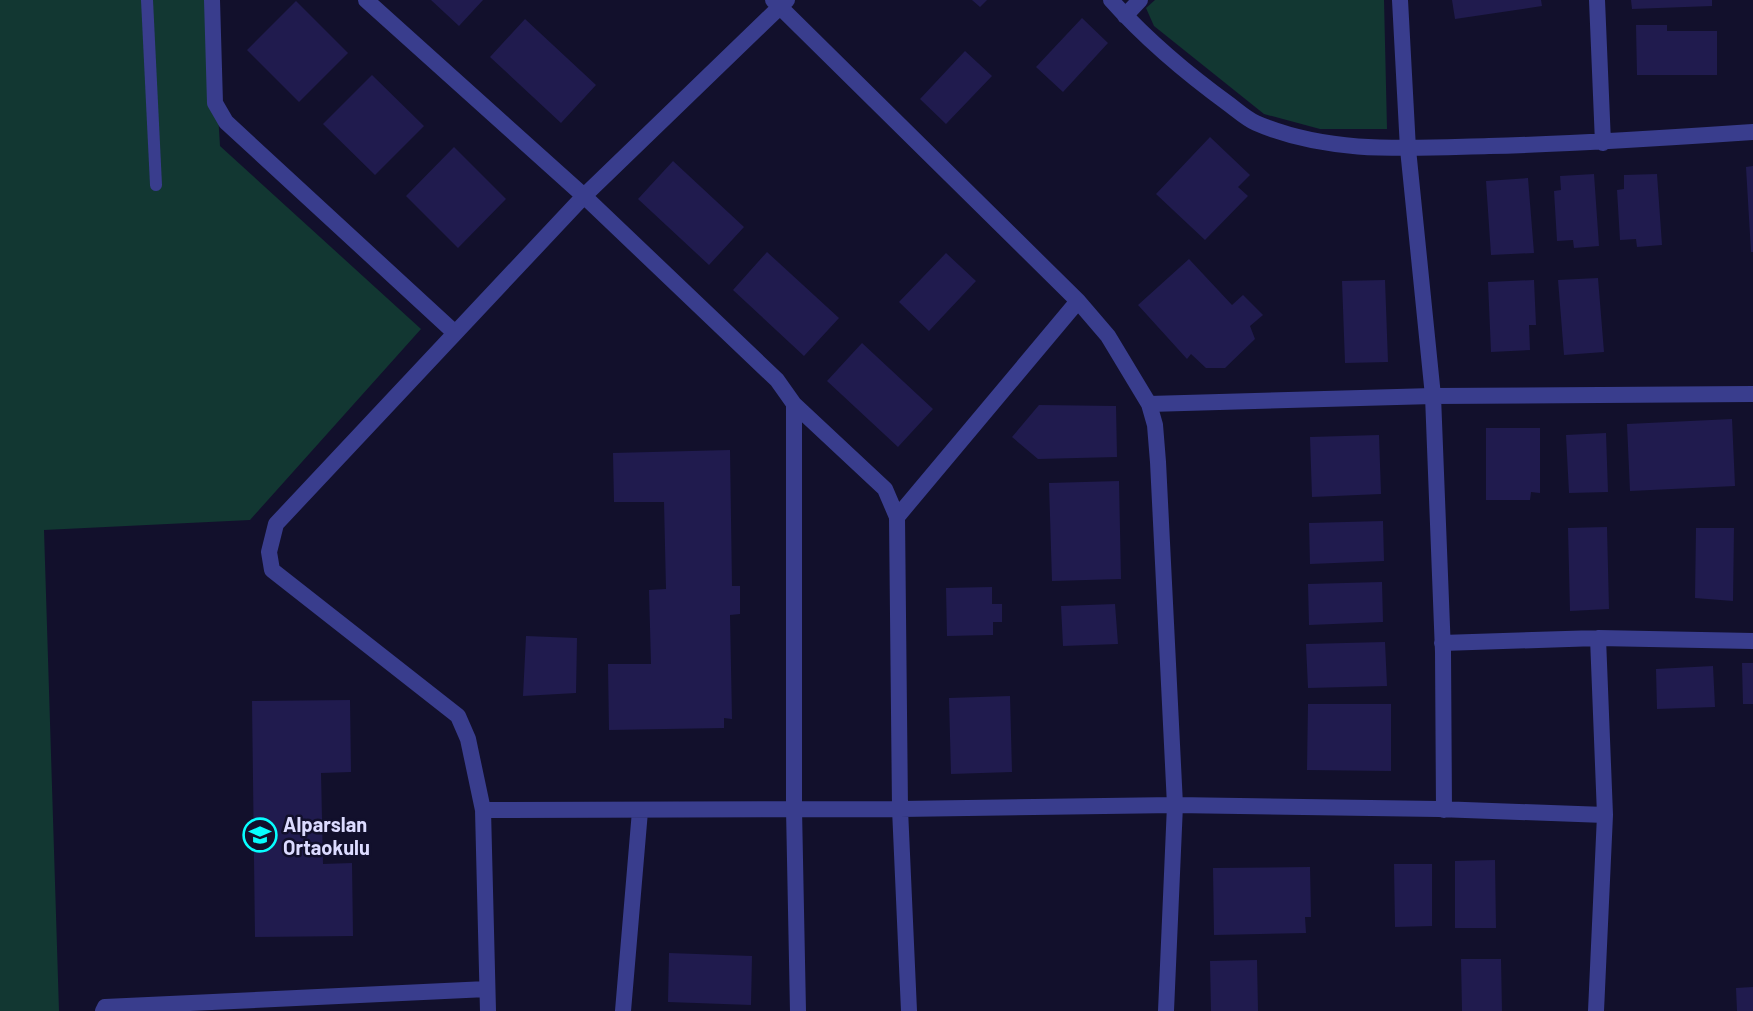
<svg xmlns="http://www.w3.org/2000/svg" width="1753" height="1011" font-family="Barlow,sans-serif">
<rect width="100%" height="100%" fill="#12102c"/>
<path fill="#123732" d="M0 0H211L220 146 421 329 250 520 44 530 59 1011H0Z
M1155 0H1384L1387 129H1320L1264 114 1154 26 1146 8Z"/>
<path fill="#201b4e" d="M431 0H483L459 26Z
M972 0H987L980 7Z
M1452 0H1541L1542 6 1455 19Z
M1631 0H1712V6L1632 9Z
M296 1 348 53 299 102 247 50Z
M1082 18 1108 43 1063 92 1036 67Z
M525 19 596 85 561 123 490 57Z
M1636 25H1667V31H1717V75H1637Z
M965 51 992 76 946 124 920 99Z
M372 75 424 126 375 175 323 124Z
M1210 137 1250 175 1238 187 1248 196 1205 240 1156 194Z
M454 147 506 199 458 248 406 196Z
M673 161 744 227 709 265 638 199Z
M1753 166V252H1751L1746 167Z
M1594 174 1599 246 1574 248 1573 240 1557 241 1554 191 1561 190 1560 176Z
M1657 174 1662 245 1637 247 1636 239 1620 240 1617 190 1624 189V175Z
M1528 178 1534 253 1491 255 1486 181Z
M767 252 839 318 804 356 733 290Z
M946 253 976 281 929 331 899 302Z
M1189 259 1232 305 1243 295 1263 315 1250 326 1255 339 1225 368H1206L1191 354 1187 359 1138 305Z
M1598 278 1604 352 1564 355 1558 280Z
M1385 280 1388 362 1345 363 1342 281Z
M1534 280 1536 325H1529L1530 350 1491 352 1488 282Z
M862 343 933 409 898 447 827 381Z
M1039 405 1116 406 1117 457 1038 459 1012 437Z
M1732 419 1735 486 1630 491 1627 424Z
M1486 428H1540V493L1531 492 1530 500H1486Z
M1606 433 1608 492 1569 493 1566 435Z
M1379 435 1381 494 1312 497 1310 437Z
M730 450 732 586H740V614L730 615 732 719 724 718V728L609 730 608 664H651L649 590 666 589 664 502H614L613 453Z
M1119 481 1121 579 1052 581 1049 483Z
M1383 521 1384 561 1310 564 1309 523Z
M1607 527 1609 609 1570 611 1568 528Z
M1696 528H1734L1733 601 1695 598Z
M1382 582 1383 622 1309 625 1308 584Z
M992 587V604H1002V622H993V635L947 636 946 588Z
M1115 604 1118 644 1063 646 1061 606Z
M526 636 577 638 576 693 523 696Z
M1385 642 1387 686 1308 688 1306 644Z
M1742 663H1753V704H1743Z
M1713 666 1715 707 1657 709 1656 669Z
M1010 696 1012 772 951 774 949 698Z
M350 700 351 772 321 773 323 864 352 863 353 936 255 937 252 701Z
M1308 704H1391V771L1307 770Z
M1495 860 1496 928H1455V861Z
M1394 864H1432V926L1395 927Z
M1310 867 1311 917H1305L1306 933 1214 935 1213 868Z
M669 953 752 956 751 1005 668 1002Z
M1461 959H1501L1502 1011H1462Z
M1257 960 1258 1011H1211L1210 961Z
M1753 987V1011H1737L1736 988Z"/>
<g fill="none" stroke-linecap="round" stroke-linejoin="round">
<path stroke="#393d8d" stroke-width="12" d="M147 0 156 185"/>
<path stroke="#393d8d" stroke-width="16" d="M212 0 215 103 226 122 455 333
M366 0 584 196 777 380 794 404V809L798 1011
M773 0 1078 301 1108 336 1149 404 1155 425 1158 462 1175 805 1166 1011
M1111 0C1144 37 1190 76 1230 105 1238 111 1247 119 1256 123 1329 155 1412 148 1489 146 1578 144 1665 138 1753 132
M1400 0 1408 149 1433 396 1443 652 1444 810
M1597 0 1603 143
M1125 16 1140 0
M794 404 885 489 897 517 900 809 909 1011
M1149 404 1433 396 1753 394
M897 517 1078 301
M1442 643 1598 638 1753 641
M483 810 900 809 1175 805 1438 809 1605 815
M103 1011 105 1007 487 989
M488 1011 483 810 468 739 458 716 272 570 269 552 276 524 584 196 787 0
M623 1011 640 811
M1596 1011 1605 815 1598 638"/>
</g>
<defs>
<symbol id="school-ring" viewBox="-11 -11 22 22"><circle r="9.5" fill="#12102c" stroke="#07feff" stroke-width="1.5"/><path d="M0-5L7-2L0 1L-7-2ZM-4 1L0 2.5L4 1V4Q0 6-4 4Z" fill="#07feff"/></symbol>
</defs>
<g fill-rule="evenodd">
<use href="#school-ring" x="241" y="816" width="38" height="38"/>
</g>
<g text-anchor="middle" dominant-baseline="central" stroke-width="5" stroke-linejoin="round" paint-order="stroke">
<g font-size="20" font-weight="bold" fill="#dcdbff" stroke="#12102c" text-anchor="start">
<text x="283" y="824">Alparslan<tspan x="283" dy="23">Ortaokulu</tspan></text>
</g>
</g>
</svg>
